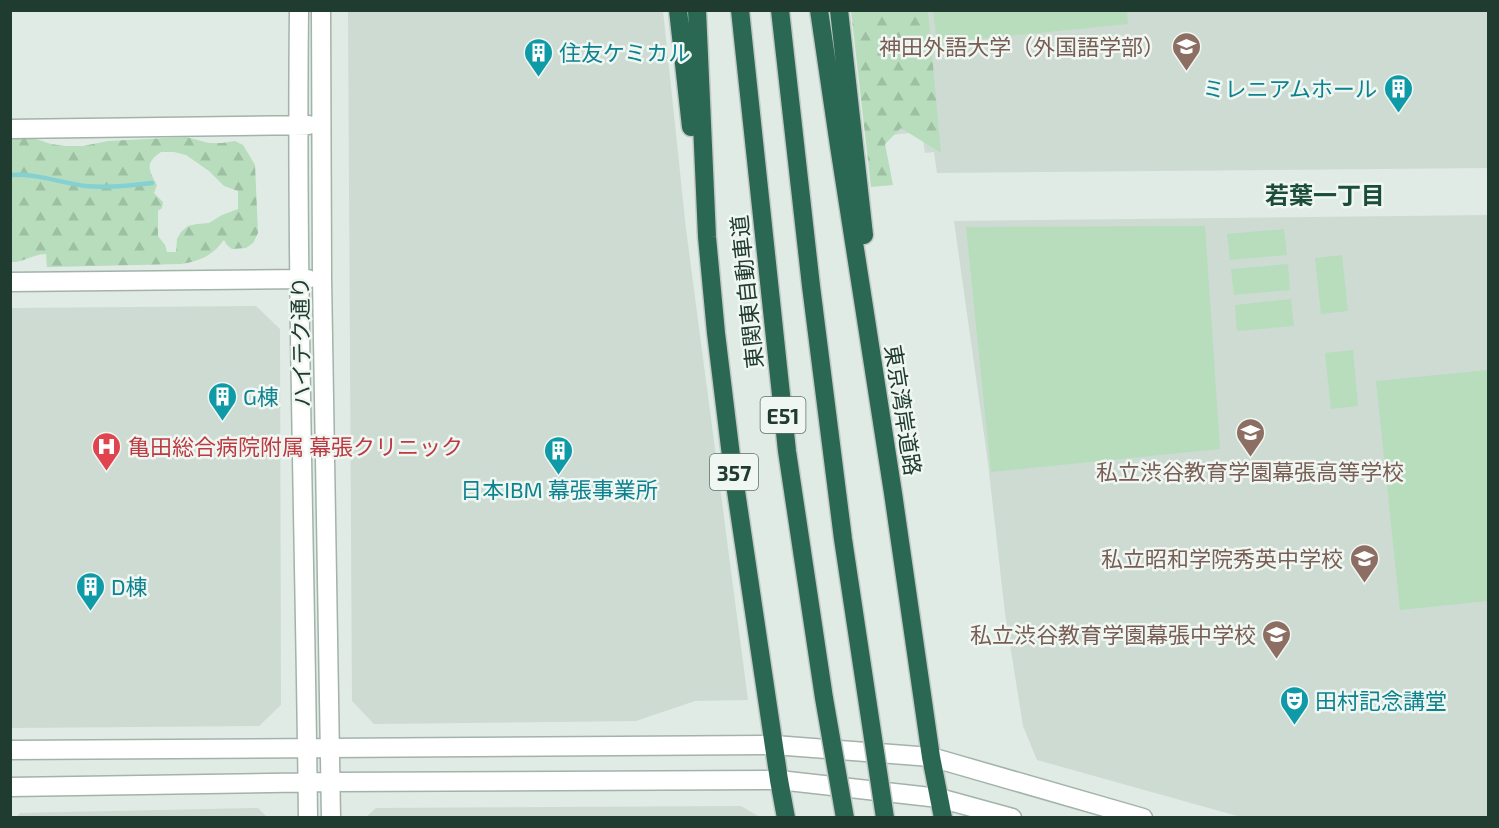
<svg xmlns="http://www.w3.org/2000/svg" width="1499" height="828" font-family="'Exo 2','Noto Sans JP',sans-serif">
<defs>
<pattern id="forest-firs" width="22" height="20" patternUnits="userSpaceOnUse" patternTransform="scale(1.5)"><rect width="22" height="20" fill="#b7ddbc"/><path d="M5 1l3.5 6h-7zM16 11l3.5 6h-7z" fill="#9dbfa2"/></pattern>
</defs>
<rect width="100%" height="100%" fill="#dfebe4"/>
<path fill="#cddbd3" d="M348 11H663L686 229 748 700 695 701 636 721 374 724 352 701Z
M877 11H1488V168L937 173 934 152 925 153 922 132 890 135Z
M1488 215V817H1241L1037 760 1023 726 1005 613 988 463 954 221Z
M256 306 280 329 281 705 259 726 11 728V308Z
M741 806 760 817H366L376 808Z
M258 808 267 817H16L20 813Z"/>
<path fill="#b7ddbc" d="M933 11H1127L1128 24 937 43Z
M1205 226 1220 449 991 472 966 227Z
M1284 229 1287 255 1230 260 1227 234Z
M1342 255 1348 311 1321 314 1315 258Z
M1288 264 1290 290 1234 295 1231 269Z
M1291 299 1294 326 1237 331 1235 305Z
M1353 350 1358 406 1331 409 1325 353Z
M1488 370V601L1400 610 1376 381Z"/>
<path fill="url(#forest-firs)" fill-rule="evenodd" d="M851 11H928L941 153 901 128 885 144 893 185 871 187Z
M19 137 33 138 51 144 65 146H83L108 141 186 137 209 143H222L235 141 243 145 255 165 258 233 253 243 246 248 232 249 227 245 224 240C212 256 200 261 181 264L47 267 46 254C33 254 23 263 11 262V140ZM161 152H174L186 155 209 171 224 186 238 191V209L222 215 209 223 197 224 188 226 181 232 177 239 176 252H167L165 245 158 236V211L162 208 163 202 154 193 157 185C148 169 145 163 161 152Z"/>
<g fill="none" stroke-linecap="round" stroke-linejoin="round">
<path stroke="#85d0d2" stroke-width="4.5" d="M10 175C36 173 61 183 86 186 109 188 129 186 152 183"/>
<defs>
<path id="minor" d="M299 10C296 280 305 548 308 818
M321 10 322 278 331 818
M10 129 309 125
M10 282 308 279
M10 750 774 745 931 757 1143 818
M10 787 330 782 779 780 939 798 1012 818"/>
<path id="highway" d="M678 10 691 127
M697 10 707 237 716 333 732 464 779 780 786 818
M819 10 839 146 893 493 931 757 943 818
M839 10 864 235"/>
</defs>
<use href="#minor" stroke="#a2b3aa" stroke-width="21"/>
<use href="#highway" stroke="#c1c8c5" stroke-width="21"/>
<use href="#minor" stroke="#fff" stroke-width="18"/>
<use href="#highway" stroke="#2b6853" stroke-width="18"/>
<defs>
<path id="highway-bridge" d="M740 10 787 451 824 698 845 818
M780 10 811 286 843 539 885 818"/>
</defs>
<use href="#highway-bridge" stroke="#c1c8c5" stroke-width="21" stroke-linecap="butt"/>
<use href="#highway-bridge" stroke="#2b6853" stroke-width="18"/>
</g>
<defs>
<symbol id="university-pin" viewBox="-11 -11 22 30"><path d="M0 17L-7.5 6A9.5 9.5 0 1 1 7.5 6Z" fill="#8d6e63" stroke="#f0f7f2"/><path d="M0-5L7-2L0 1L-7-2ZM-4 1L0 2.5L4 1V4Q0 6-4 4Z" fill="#fff"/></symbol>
<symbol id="building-pin" viewBox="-11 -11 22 30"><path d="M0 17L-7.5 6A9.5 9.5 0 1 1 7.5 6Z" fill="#0f9aa8" stroke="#f0f7f2"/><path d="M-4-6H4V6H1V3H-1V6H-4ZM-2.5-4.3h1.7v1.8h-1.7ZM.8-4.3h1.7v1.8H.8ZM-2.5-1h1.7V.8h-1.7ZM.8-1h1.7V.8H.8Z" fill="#fff"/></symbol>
<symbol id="school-pin" viewBox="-11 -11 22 30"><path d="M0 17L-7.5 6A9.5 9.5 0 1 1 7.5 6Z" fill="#8d6e63" stroke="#f0f7f2"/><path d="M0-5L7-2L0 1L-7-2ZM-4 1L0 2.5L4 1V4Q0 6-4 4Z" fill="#fff"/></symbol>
<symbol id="hospital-pin" viewBox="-11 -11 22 30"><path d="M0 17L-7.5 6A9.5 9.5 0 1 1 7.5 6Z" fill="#e0444e" stroke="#f0f7f2"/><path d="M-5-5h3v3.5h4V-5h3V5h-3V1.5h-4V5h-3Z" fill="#fff"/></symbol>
<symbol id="theatre-pin" viewBox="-11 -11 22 30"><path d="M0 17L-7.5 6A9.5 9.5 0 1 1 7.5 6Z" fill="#0f9aa8" stroke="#f0f7f2"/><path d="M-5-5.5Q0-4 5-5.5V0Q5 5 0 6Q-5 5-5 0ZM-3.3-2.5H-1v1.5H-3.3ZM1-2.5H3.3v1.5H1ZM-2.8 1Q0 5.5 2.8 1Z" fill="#fff"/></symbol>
</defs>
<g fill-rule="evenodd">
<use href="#university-pin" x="1170" y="30" width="33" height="45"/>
<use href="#building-pin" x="522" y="36" width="33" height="45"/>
<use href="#building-pin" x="1382" y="72" width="33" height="45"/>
<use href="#building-pin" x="206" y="380" width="33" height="45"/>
<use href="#school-pin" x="1234" y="416" width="33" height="45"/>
<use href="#hospital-pin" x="90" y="430" width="33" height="45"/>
<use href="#building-pin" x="542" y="434" width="33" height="45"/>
<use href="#school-pin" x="1348" y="542" width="33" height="45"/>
<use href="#building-pin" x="74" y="570" width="33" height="45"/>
<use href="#school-pin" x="1260" y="618" width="33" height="45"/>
<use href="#theatre-pin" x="1278" y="684" width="33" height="45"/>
</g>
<g text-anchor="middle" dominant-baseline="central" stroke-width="5" stroke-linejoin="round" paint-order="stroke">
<g fill="#f0f7f2" stroke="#5e736a" stroke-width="1.5">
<rect x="760.5" y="397" width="45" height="36" rx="4.5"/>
<rect x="710" y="454" width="48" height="36" rx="4.5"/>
</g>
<g font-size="21" font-weight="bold" fill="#203b30">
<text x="783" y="415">E51</text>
<text x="734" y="472">357</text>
</g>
<g font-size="22" fill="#785e54" stroke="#f0f7f2" text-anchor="end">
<text x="1165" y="46">神田外語大学（外国語学部）</text>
<text x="1250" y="471" text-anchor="middle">私立渋谷教育学園幕張高等学校</text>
<text x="1343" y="558">私立昭和学院秀英中学校</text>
<text x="1256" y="634">私立渋谷教育学園幕張中学校</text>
</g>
<g font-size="22" fill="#0d838f" stroke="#f0f7f2" text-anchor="start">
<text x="559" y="52">住友ケミカル</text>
<text x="1377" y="88" text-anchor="end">ミレニアムホール</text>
<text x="243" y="396">G棟</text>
<text x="559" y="489" text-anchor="middle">日本IBM 幕張事業所</text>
<text x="111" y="586">D棟</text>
<text x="1315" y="700">田村記念講堂</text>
</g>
<g font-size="22" fill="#203b30" stroke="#f0f7f2">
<text transform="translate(746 292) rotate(-96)">東関東自動車道</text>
<text transform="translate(300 342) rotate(-91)">ハイテク通り</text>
<text transform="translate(904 410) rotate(81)">東京湾岸道路</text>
</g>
<g font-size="22" fill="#be3a42" stroke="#f0f7f2" text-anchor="start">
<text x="128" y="446">亀田総合病院附属 幕張クリニック</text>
</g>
<g font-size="24" font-weight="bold" fill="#1c4d3b" stroke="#f0f7f2">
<text x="1325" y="194">若葉一丁目</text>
</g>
</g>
<rect width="1499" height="828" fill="none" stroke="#203b30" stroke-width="24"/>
</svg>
